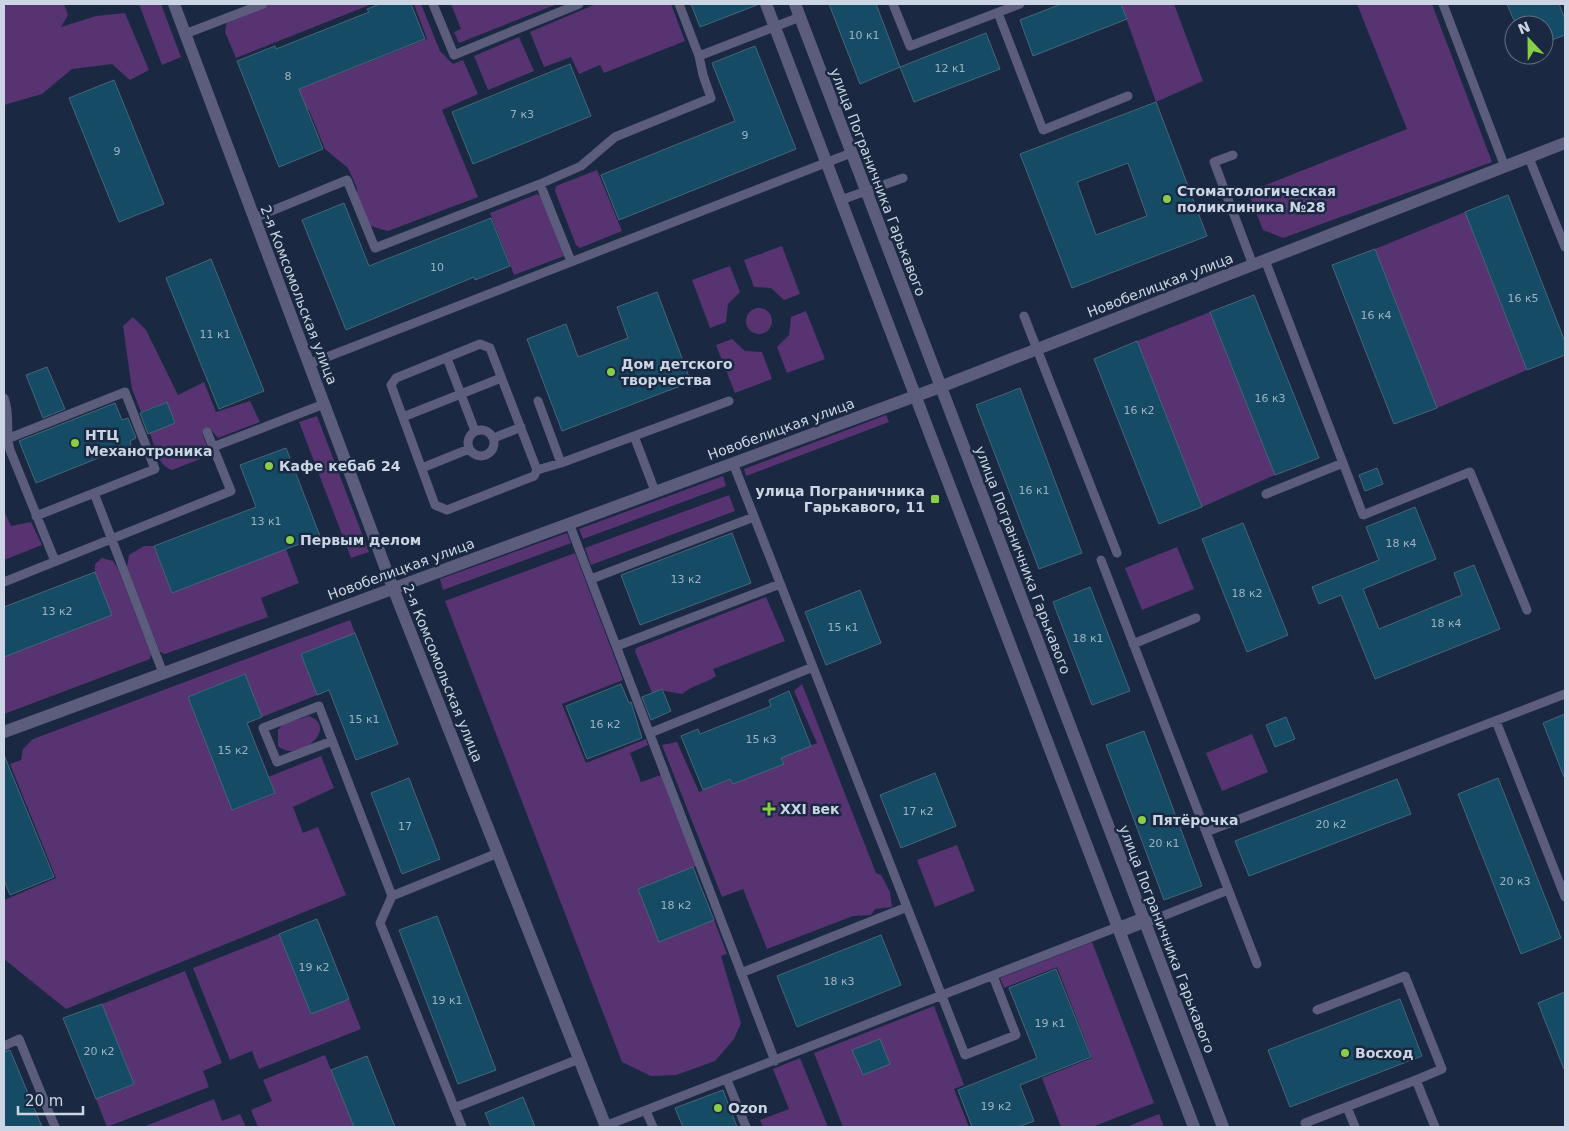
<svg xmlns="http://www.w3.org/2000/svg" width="1569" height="1131" font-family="'DejaVu Sans',sans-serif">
<rect width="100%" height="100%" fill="#1a2941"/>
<path fill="#573371" d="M9 4H64L68 15 61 27 96 16 125 13 149 70 130 80 112 64 72 69 42 94 4 105V6Z
M139 4H161L181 57 162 65Z
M271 4H372L236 58 225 32 227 21Z
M414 4H421L440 51 453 64 463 60 478 94 442 110 478 197 388 231 370 226 357 198V188L348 168 325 149 309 110 305 111 297 90 427 39Z
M451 4H557L459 43 454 32 461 29Z
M596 4H671L685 41 604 73 600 65 579 74 571 57 544 67 530 32Z
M1121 4H1174L1203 81 1156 102Z
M1357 4H1432L1492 162 1283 238 1263 230 1248 192 1407 129Z
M519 37 534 71 488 90 474 56Z
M597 170 622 231 580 248 576 245 555 191 556 186Z
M537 194 542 197 564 256 514 275 490 213Z
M1465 212 1527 370 1437 408 1375 249Z
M782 246 800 294 784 300 771 288 754 287 744 260Z
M730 266 740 292 728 304 726 322 710 328 692 280Z
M746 321a13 13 0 1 1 26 0a13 13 0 1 1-26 0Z
M806 311 825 359 787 373 777 347 789 335 791 317Z
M1210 312 1275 475 1202 507 1137 341Z
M133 317 146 330 178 395 204 382 216 412 250 401 260 422 218 438 211 430 202 433 207 446 200 459 172 470C157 465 155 447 150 433L175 422 166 402 141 412 132 389 123 326Z
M732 339 745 351 762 352 772 379 735 393 716 345Z
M886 415 889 422 746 476 744 469Z
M317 416 369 552 351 558 299 422Z
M723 476 726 486 583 539 579 529Z
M729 495 735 511 591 565 585 548Z
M4 511 11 526 31 522 42 545 4 560Z
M567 533 571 543 443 590 440 579Z
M144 546H154L172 593 286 549 299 583 261 598 268 617 165 654 160 652 127 567 129 555Z
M1177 547 1194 589 1142 610 1125 568Z
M575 553 623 680 562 704 586 763 646 739 648 745 630 753 641 782 661 775 697 866 638 889 659 942 714 920 727 954 721 956 741 1023 734 1039 715 1061 676 1075 651 1076 622 1062 445 601Z
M102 558 113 561 118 569 151 654 150 659 4 714V657L111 615 95 572V564Z
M766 597 785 641 713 669 716 676C704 684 693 685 682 694L659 690 652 693 635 651 636 648Z
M350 620 355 633 301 654 317 695 262 717 244 674 188 697 233 810 274 794 268 777 321 756 334 788 293 807 303 833 318 827 346 895 66 1009 4 959V900L56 878 10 764 21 760 23 749 33 739Z
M802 684 876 873 881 875 890 892 892 907 875 909 871 915 853 916 767 949 743 889 722 897 662 745 677 742 699 792 730 779 733 784 783 764 781 758 817 743 794 691Z
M309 716C340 728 298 764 278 746V730L283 724Z
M1252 734 1268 772 1222 791 1206 753Z
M957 845 975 891 935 907 917 860Z
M279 934 311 1014 349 999 361 1029 259 1069 252 1051 230 1060 193 968Z
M1092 942 1154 1103 1092 1127H1061L1042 1078 1092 1058 1057 967 1004 988 1000 978Z
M185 971 222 1063 203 1071 209 1087 107 1127 96 1099 134 1084 102 1004Z
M934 1006 964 1085 954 1089 969 1127H843L814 1053Z
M325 1055 354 1127H258L251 1110 272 1101 263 1080Z
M800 1058 828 1127H763L760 1120 789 1109 773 1069Z
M214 1099 222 1121 240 1114 246 1127H143Z
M1159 1114 1164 1127H1126Z"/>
<path fill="#154b65" stroke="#466679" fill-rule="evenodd" d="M380 4H411L425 39 299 89 323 149 279 167 237 61 275 46 276 49 369 12 367 9Z
M691 4H756L757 5 700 27Z
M829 4H876L900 67 860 84Z
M1061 4H1121L1127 19 1033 56 1020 20Z
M1507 4H1559L1565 19V35L1544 43V25H1516Z
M986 33 1000 69 914 102 900 67Z
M755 46 796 149 619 220 601 175 735 121 712 63Z
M570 64 591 116 473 164 452 112Z
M114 80 164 204 119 222 69 98Z
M1156 102 1207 236 1072 288 1020 154ZM1128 163 1147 216 1096 235 1077 182Z
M1508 195 1565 342V355L1527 370 1465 212Z
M344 203 369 266 491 218 510 266 475 280 474 277 346 330 302 220Z
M1375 249 1437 408 1394 424 1332 265Z
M211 259 264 391 219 409 166 278Z
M657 292 691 382 562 431 527 339 566 324 578 357 628 338 617 307Z
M1254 295 1319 458 1275 475 1210 312Z
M1137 341 1202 507 1159 524 1094 359Z
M47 367 65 409 43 418 26 375Z
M1020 388 1082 553 1039 569 976 405Z
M167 402 175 423 148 434 140 413Z
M115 403 122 420 128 418 136 438 130 441 131 445 36 483 19 441Z
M286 448 320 536 172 593 154 546 256 507 240 465Z
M1377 468 1383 484 1365 491 1359 475Z
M1415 507 1436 559 1363 589 1379 629 1462 595 1454 573 1474 565 1500 629 1375 679 1341 595 1319 604 1312 587 1379 560 1366 527Z
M1243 523 1288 635 1247 652 1202 539Z
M732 533 751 583 640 625 621 575Z
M95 572 112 615 4 657V607Z
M1090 587 1130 691 1092 705 1053 602Z
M860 590 881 643 826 665 805 612Z
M355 633 398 744 356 760 329 690 317 695 301 654Z
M245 674 262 717 247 723 275 793 232 810 188 697Z
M621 684 629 703 631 702 642 738 587 759 566 706Z
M662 689 671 711 651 720 642 697Z
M789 691 811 746 781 758 784 764 733 784 730 779 703 790 681 736 698 729 700 734 771 706 769 700Z
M1565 714V776L1564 777 1543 723Z
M1286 717 1295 739 1275 747 1266 725Z
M1144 731 1202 886 1164 900 1106 745Z
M4 755 54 877 10 895 4 880Z
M935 773 956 826 901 848 880 795Z
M409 778 440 859 402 874 371 793Z
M1498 778 1561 938 1521 954 1458 794Z
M1397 779 1411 814 1249 876 1235 841Z
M693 867 714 920 659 942 638 889Z
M437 916 496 1070 458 1084 399 930Z
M317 919 349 999 311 1014 279 934Z
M881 935 901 985 797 1027 777 976Z
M1056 969 1091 1057 1020 1085 1034 1121 1018 1127H972L958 1090 1037 1058 1009 988Z
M1565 992V1068L1564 1069 1538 1003Z
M1400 999 1422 1056 1290 1107 1268 1050Z
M102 1004 134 1084 96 1099 63 1018Z
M880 1039 890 1064 863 1075 852 1050Z
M10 1050 42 1127H4V1052Z
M367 1056 395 1127H354L331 1070Z
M723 1090 737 1127H683L675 1108Z
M523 1097 535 1127H491L485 1113Z"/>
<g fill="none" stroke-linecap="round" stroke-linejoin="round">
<path stroke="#5c5c7d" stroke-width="9" d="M433 4 454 55 579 4
M679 4 699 56
M893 4 910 46 1020 4
M1443 4 1505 167
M998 13 1043 130 1128 96
M185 34 263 4
M1233 155 1214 162 1253 265
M1529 158 1565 247
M841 200 903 178
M254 218 347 180 375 248 540 184
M1265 260 1363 515 1470 472 1527 610
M571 261 540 184 581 166 615 137 711 98 703 75 699 56 800 17
M1024 316 1117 553
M480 344 490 348 537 470 534 476 447 510 435 505 391 385 396 378Z
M447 358 475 431
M309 364 851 153
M4 398C11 416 5 432 10 450L55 561
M538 401 561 463 729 401
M403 417 501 378
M468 443a13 13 0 1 1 26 0a13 13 0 1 1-26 0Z
M634 436 655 491
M494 438 521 427
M7 439 125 392 155 469 36 516
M213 447 324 404
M733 463 965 1055 1016 1035 993 976
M422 468 469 449
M537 470 561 463
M94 493 163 673
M1266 494 1343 463
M569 523 775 1061
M1101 560 1257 964
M591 579 754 517
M4 582 231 491 207 432
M1133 644 1196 618
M617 646 780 584
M1496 721 1565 897
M650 733 813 667
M332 741 277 762 263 728 319 706 392 896
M1206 832 1565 694
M1120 933 1228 890
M741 973 907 907
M1317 1010 1405 976 1442 1069 1416 1080 1435 1127
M4 1046 19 1039 55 1127
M727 1080 746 1127
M1347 1107 1355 1127
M454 1108 579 1059
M646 1111 653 1127
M605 1126 1143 917
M462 1127 380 923 392 896 498 853
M1307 1127 1305 1123 1416 1080"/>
<path stroke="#5c5c7d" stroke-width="12" d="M174 4 393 588 606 1127
M4 732 940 387 1565 143"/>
<path stroke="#5c5c7d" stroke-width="12" d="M766 4 1194 1127
M795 4 1223 1127"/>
</g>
<g fill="#89ce48" stroke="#1a2941" stroke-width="2">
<circle cx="1167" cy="199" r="5"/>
<circle cx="611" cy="372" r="5"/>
<circle cx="75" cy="443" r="5"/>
<circle cx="269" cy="466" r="5"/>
<rect x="930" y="494" width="10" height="10" rx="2.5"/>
<circle cx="290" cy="540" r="5"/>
<path d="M766.5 801.5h5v5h5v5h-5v5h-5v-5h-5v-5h5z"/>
<circle cx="1142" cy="820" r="5"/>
<circle cx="1345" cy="1053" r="5"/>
<circle cx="718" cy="1108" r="5"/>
</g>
<g text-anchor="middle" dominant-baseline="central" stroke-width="5" stroke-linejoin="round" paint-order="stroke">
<g font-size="11" fill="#9eb2c4">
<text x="864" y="35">10 к1</text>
<text x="950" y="68">12 к1</text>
<text x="288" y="76">8</text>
<text x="522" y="114">7 к3</text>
<text x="745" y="135">9</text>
<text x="117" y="151">9</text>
<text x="437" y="267">10</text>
<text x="1523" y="298">16 к5</text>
<text x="1376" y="315">16 к4</text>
<text x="215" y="334">11 к1</text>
<text x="1270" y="398">16 к3</text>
<text x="1139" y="410">16 к2</text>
<text x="1034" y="490">16 к1</text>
<text x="266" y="521">13 к1</text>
<text x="1401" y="543">18 к4</text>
<text x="686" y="579">13 к2</text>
<text x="1247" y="593">18 к2</text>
<text x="57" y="611">13 к2</text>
<text x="1446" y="623">18 к4</text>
<text x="843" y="627">15 к1</text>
<text x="1088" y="638">18 к1</text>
<text x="364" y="719">15 к1</text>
<text x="605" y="724">16 к2</text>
<text x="761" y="739">15 к3</text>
<text x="233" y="750">15 к2</text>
<text x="918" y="811">17 к2</text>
<text x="1331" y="824">20 к2</text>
<text x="405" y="826">17</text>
<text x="1164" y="843">20 к1</text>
<text x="1515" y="881">20 к3</text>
<text x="676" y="905">18 к2</text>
<text x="314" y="967">19 к2</text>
<text x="839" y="981">18 к3</text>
<text x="447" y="1000">19 к1</text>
<text x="1050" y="1023">19 к1</text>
<text x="99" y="1051">20 к2</text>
<text x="996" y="1106">19 к2</text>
</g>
<g font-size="14" fill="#cbd5e4" stroke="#1a2941">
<text transform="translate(878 182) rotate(69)">улица Пограничника Гарькавого</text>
<text transform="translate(1160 285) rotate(-21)">Новобелицкая улица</text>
<text transform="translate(299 295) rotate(69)">2-я Комсомольская улица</text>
<text transform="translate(781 429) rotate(-20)">Новобелицкая улица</text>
<text transform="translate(1023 560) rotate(69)">улица Пограничника Гарькавого</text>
<text transform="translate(401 569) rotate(-20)">Новобелицкая улица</text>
<text transform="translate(443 673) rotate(68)">2-я Комсомольская улица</text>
<text transform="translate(1167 939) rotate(69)">улица Пограничника Гарькавого</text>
</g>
<g font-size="14" font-weight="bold" fill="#cbd5e4" stroke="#1a2941" text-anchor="start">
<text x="1177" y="191">Стоматологическая<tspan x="1177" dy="16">поликлиника №28</tspan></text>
<text x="621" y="364">Дом детского<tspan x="621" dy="16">творчества</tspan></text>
<text x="85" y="435">НТЦ<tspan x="85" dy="16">Механотроника</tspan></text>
<text x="279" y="466">Кафе кебаб 24</text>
<text x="925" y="491" text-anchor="end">улица Пограничника<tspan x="925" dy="16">Гарькавого, 11</tspan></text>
<text x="300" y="540">Первым делом</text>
<text x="780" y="809">XXI век</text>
<text x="1152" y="820">Пятёрочка</text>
<text x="1355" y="1053">Восход</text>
<text x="728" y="1108">Ozon</text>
</g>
</g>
<rect width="1569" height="1131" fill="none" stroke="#cbd5e4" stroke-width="10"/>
<g transform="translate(1529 40) rotate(338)"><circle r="24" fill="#1a2941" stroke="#616e82"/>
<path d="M0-4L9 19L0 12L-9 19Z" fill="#89ce48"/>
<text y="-8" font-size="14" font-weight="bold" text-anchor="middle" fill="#cbd5e4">N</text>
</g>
<path d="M18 1106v8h65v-8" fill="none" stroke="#cbd5e4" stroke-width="2.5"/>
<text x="25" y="1106" font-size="15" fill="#cbd5e4" stroke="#1a2941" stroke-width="4" paint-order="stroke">20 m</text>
</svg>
